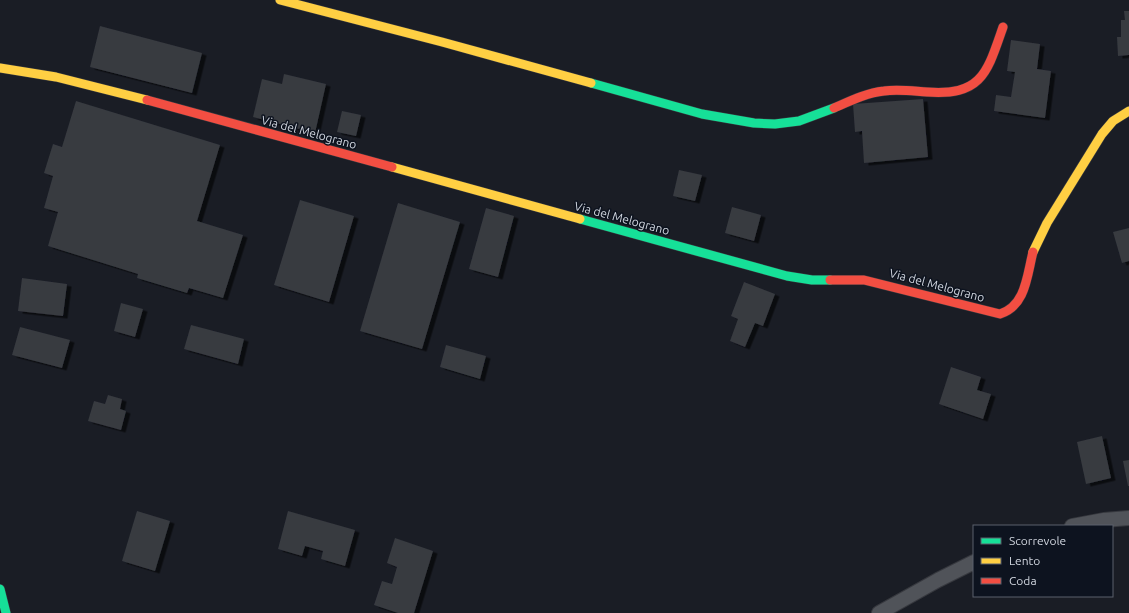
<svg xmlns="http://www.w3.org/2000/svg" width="1129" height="613" font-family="Ubuntu,sans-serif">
<defs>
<filter id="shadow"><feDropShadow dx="4.5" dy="2.5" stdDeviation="0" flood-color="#0009"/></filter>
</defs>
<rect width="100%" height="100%" fill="#1a1d25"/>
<path fill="#373a40" filter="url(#shadow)" d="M1124 11H1129V55L1118 56 1117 37H1121V20H1125Z
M100 26 202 53 192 93 90 67Z
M1011 40 1040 44 1037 69 1051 71 1045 118 994 111 996 95 1011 97 1015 72 1007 71Z
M284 74 326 84 315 133 253 117 262 79 282 84Z
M923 99 928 157 864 163 862 131 855 132 853 104Z
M76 101 220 145 197 221 243 235 223 298 189 288 187 293 137 278 138 274 48 246 58 212 44 208 53 176 44 173 53 144 62 147Z
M342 111 361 115 356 136 337 132Z
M679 170 702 175 695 201 673 196Z
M300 200 354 216 329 302 274 285Z
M398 203 460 222 422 349 360 331Z
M732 207 761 215 754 241 725 233Z
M486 208 514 216 498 277 469 269Z
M1129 228V261L1122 263 1113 232Z
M22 278 67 284 63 316 18 311Z
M744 282 775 294 763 326 755 323 745 347 730 341 738 319 731 316Z
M121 303 143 309 135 337 114 331Z
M191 325 244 339 238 364 184 349Z
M20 327 70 340 62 368 12 355Z
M446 345 486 356 480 379 440 367Z
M951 367 981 377 977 390 991 394 983 419 939 404Z
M108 395 122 399 120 409 126 411 121 430 88 421 94 401 105 404Z
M1102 436 1111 478 1086 484 1077 442Z
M1129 460V486H1128L1123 461Z
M137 511 170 521 155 571 122 561Z
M288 511 355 530 345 566 321 559 323 551 305 546 302 556 278 549Z
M395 538 433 551 414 613H398L374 605 382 581 392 584 397 567 387 563Z"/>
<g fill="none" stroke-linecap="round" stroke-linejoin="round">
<defs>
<path id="street" d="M1072 526 1104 520 1129 518
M879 613 938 580 974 562"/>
<path id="fast" d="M591 83 702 114 754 123 775 124 799 121 834 108
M580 219 787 276 812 280H830
M0 589 6 613"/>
<path id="slow" d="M280 0 442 42 591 83
M0 68 56 77 147 100
M392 167 580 219
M1033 252 1047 223 1102 134 1113 121 1129 111"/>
<path id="jam" d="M147 100 392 167
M834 108C850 101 866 93 884 91 898 89 912 91 927 92 982 96 987 73 1003 27
M830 280H864L1000 314C1026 306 1027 275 1033 252"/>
</defs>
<use href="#street" stroke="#37393f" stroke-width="16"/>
<use href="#fast" stroke="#37393f" stroke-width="10"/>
<use href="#slow" stroke="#37393f" stroke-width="10"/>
<use href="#jam" stroke="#37393f" stroke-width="10"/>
<use href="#street" stroke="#505359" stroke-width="14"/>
<use href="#fast" stroke="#16e098" stroke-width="9"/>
<use href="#slow" stroke="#ffcf43" stroke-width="9"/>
<use href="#jam" stroke="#f24e42" stroke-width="9"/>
</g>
<g text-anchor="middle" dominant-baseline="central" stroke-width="3" stroke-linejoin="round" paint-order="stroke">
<g font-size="12" fill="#d1d6df" stroke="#0d131f">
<text transform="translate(309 132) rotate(15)">Via del Melograno</text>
<text transform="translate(622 218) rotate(15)">Via del Melograno</text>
<text transform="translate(937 285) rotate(15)">Via del Melograno</text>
</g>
</g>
<rect x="973" y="525" width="140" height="72" fill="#0d131f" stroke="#5b616c"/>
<rect x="981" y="538" width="20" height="6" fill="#16e098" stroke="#5b616c"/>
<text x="1009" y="545" font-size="12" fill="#d1d6df">Scorrevole</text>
<rect x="981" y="558" width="20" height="6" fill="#ffcf43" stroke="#5b616c"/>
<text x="1009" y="565" font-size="12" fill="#d1d6df">Lento</text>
<rect x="981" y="578" width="20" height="6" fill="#f24e42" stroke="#5b616c"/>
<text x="1009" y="585" font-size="12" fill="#d1d6df">Coda</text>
</svg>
